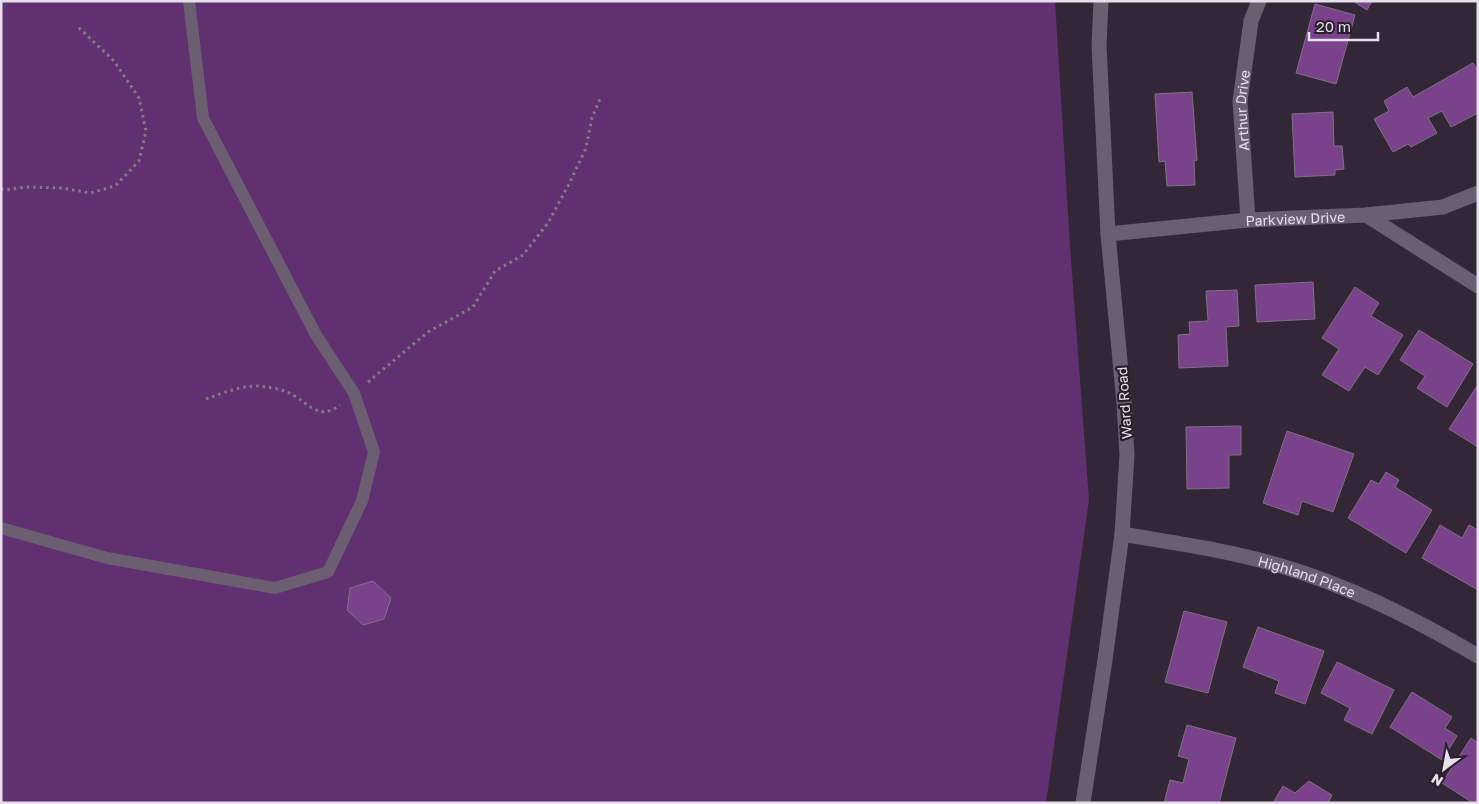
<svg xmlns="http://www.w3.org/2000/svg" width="1479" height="804" font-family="'Golos Text',sans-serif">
<rect width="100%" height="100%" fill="#332737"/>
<path fill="#613070" d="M1 1H1055L1070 246 1089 500 1046 803H1Z"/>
<path fill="#7b428c" stroke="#7f7183" d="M1353 1H1372L1367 10Z
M1315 4 1355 15 1336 84 1296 73Z
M1473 63 1478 71V113L1451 127 1442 111 1428 118 1437 133 1411 147 1408 144 1393 152 1374 119 1389 111 1384 101 1407 87 1413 97Z
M1192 92 1197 160 1194 161 1195 185 1167 186 1165 161 1159 162 1155 94Z
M1333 112 1334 146H1342L1344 169 1335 170V175L1295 177 1292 114Z
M1313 282 1315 319 1257 322 1255 285Z
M1355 287 1379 303 1371 316 1403 335 1378 375 1365 367 1349 391 1322 375 1339 349 1322 338Z
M1237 290 1239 326 1226 327 1228 366 1179 368 1178 335 1190 334 1189 322 1208 321 1206 291Z
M1419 330 1473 364 1447 407 1417 388 1425 376 1400 360Z
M1477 386 1478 387V447L1449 429Z
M1241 426V455H1229V488L1187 489 1186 427Z
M1287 431 1354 454 1333 512 1302 501 1298 515 1263 503Z
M1386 472 1399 480 1395 487 1432 510 1406 553 1348 518 1371 480 1379 484Z
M1440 525 1462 538 1469 525 1478 530V590L1422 558Z
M373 581 391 598 384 619 363 625 347 610 350 588Z
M1184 611 1227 622 1208 693 1165 682Z
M1258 627 1324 651 1305 704 1275 693 1279 681 1243 667Z
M1337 662 1394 690 1372 734 1344 720 1350 708 1321 693Z
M1412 692 1452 717 1445 728 1457 736 1442 760 1390 727Z
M1187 725 1236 738 1219 803H1164L1170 780 1183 783 1189 759 1178 756Z
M1471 738 1478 743V803H1473L1442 783Z
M1309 781 1332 795 1328 803H1273L1283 786 1295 793Z"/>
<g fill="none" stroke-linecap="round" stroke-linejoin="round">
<path stroke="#857b88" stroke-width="3" stroke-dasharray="2.5 4" stroke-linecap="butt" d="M1 189 5 190 27 187 63 188 90 193 115 186 139 161 146 131 139 98 114 61 76 25
M368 382 428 332 473 307 495 271 523 255 548 223 570 182 586 148 592 118 601 96
M206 399C226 392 246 383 267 387 274 388 283 390 289 393 309 402 317 422 340 405"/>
<path stroke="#6b5e70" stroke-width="12" d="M1 528 107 558 275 588 328 572 362 501 374 452 354 393 316 335 203 118 189 1"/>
<g stroke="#6b5e70" stroke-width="15">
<path d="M1366 215 1478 286"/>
<path id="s1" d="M1248 220 1240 101 1251 21 1259 1"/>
<path id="s2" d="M1108 234 1248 220 1366 215 1443 207 1478 193"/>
<path id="s3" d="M1122 534C1174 543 1227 550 1278 565 1350 586 1413 618 1478 656"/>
<path d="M1083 803 1105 660 1122 534 1127 455 1124 403 1108 234 1099 45 1101 1"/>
</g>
</g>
<g text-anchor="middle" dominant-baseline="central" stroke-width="4.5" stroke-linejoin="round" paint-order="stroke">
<g font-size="14" fill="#e7dfe9" stroke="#291e2c">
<text stroke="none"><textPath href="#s1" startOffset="110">Arthur Drive</textPath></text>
<text stroke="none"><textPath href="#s2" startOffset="188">Parkview Drive</textPath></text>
<text transform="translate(1124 403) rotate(-94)">Ward Road</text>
<text stroke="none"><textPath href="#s3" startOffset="190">Highland Place</textPath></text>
</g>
</g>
<rect width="1479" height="804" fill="none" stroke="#e7dfe9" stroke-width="5"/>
<g transform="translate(1444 769) rotate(212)" stroke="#291e2c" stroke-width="4" paint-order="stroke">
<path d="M0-4L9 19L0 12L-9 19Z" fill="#e7dfe9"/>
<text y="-8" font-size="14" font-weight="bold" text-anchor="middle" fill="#e7dfe9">N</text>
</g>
<path d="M1309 32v8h69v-8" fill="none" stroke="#e7dfe9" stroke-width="2.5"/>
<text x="1316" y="32" font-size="15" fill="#e7dfe9" stroke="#291e2c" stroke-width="4" paint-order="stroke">20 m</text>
</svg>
